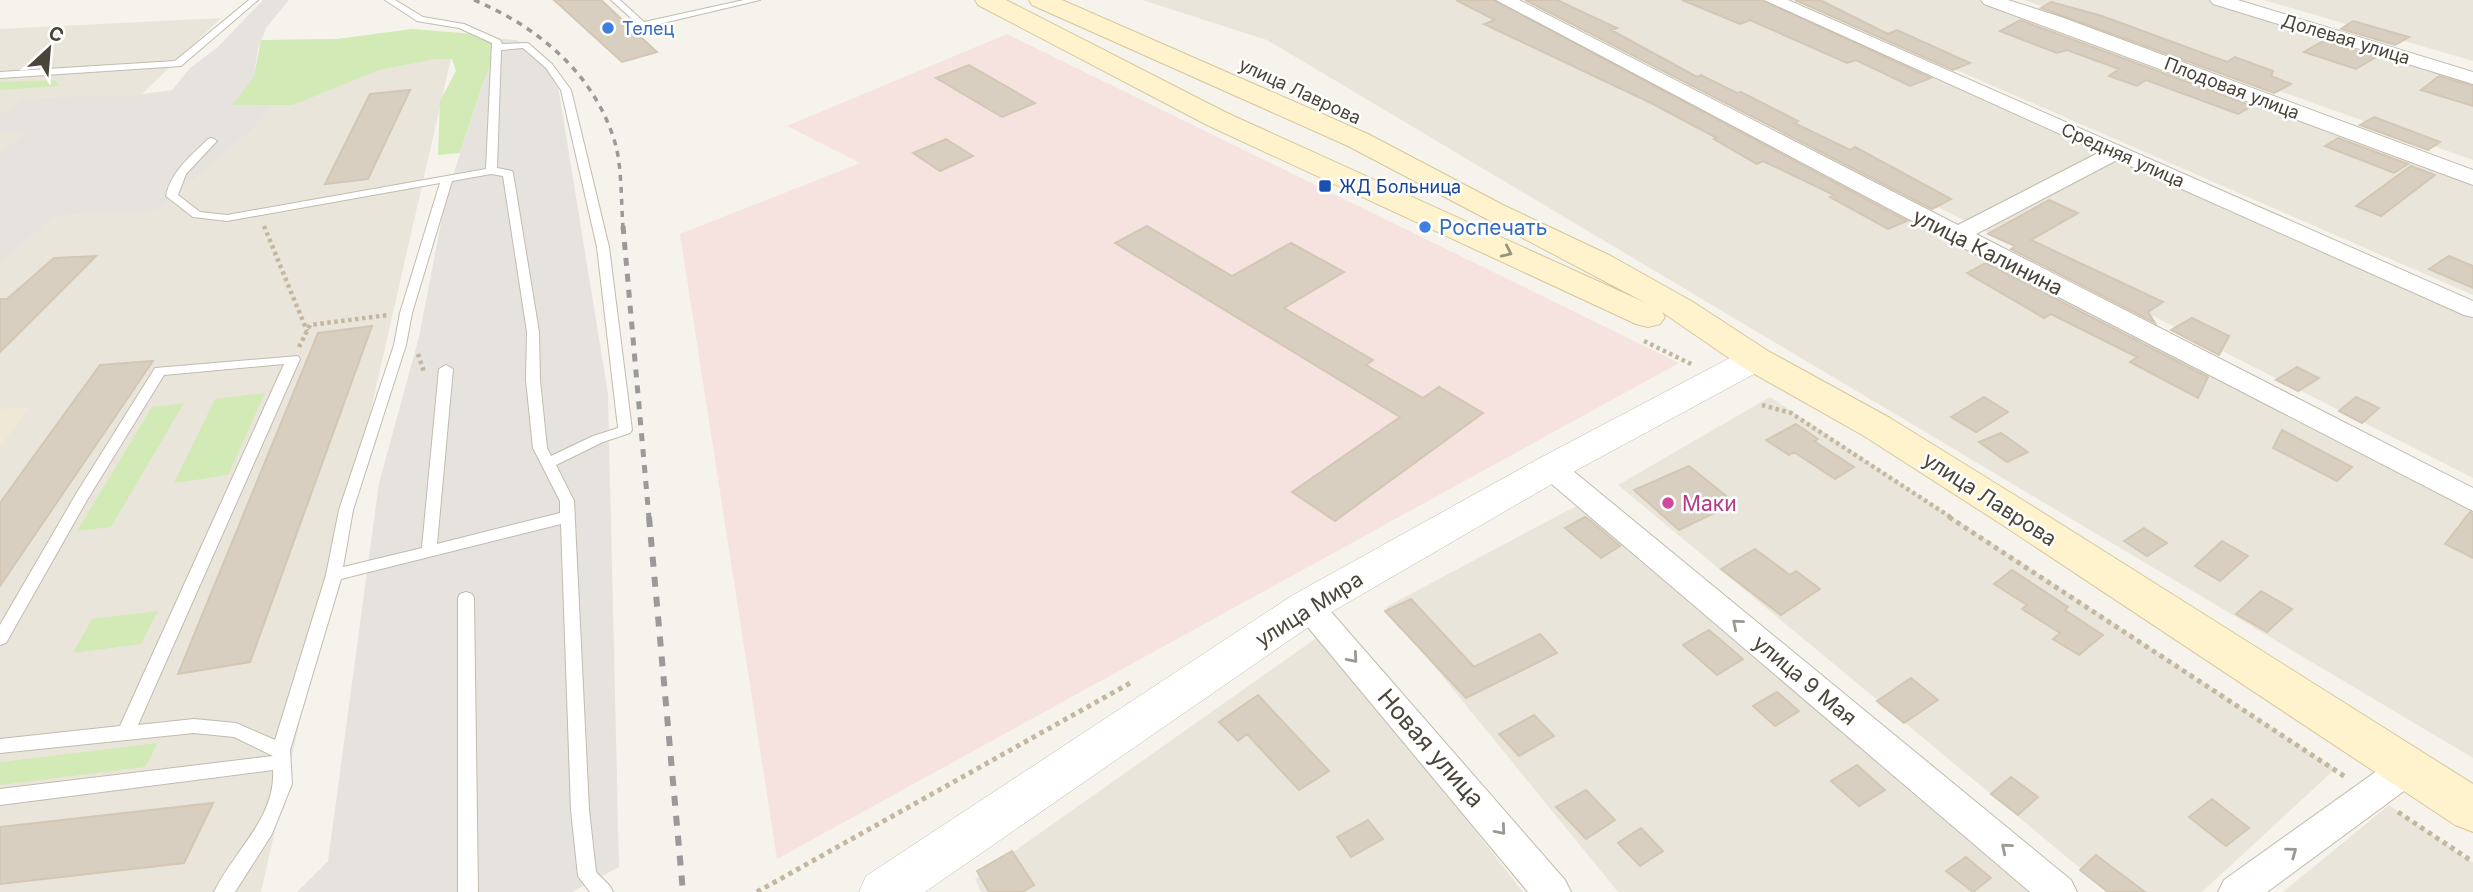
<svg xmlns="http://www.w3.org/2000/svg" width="2473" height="892" font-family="Inter,sans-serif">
<rect width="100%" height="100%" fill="#f6f3ec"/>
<path fill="#eae5da" d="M1142 0H1502L2473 499V758L1267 40Z
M1529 0H1769L2473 316V478Z
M1796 0H1989L2473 178V295Z
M2024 0H2209L2473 79V160Z
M2264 0H2473V61Z
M221 18 142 94 452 54 261 892H0V29Z
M1770 397 2335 769 2202 892H2109L1618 485Z
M1597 495 2053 892H1618L1386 607Z
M1322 634 1523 892H981L975 879Z
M2389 805 2473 863V892H2283Z"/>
<path fill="#e6e2dd" d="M263 0H289L266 28 258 49 254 76 233 105 272 106 249 132 157 210 55 215 0 263V154L26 132H0V115L23 99 169 94 190 68 218 47Z
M501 39 517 40 547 64 558 86 608 394 619 867 572 892H297L328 861 379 483 419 337 446 197 483 83Z"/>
<path fill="#efe8d6" d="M30 407 0 447V409Z"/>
<path fill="#f6e3e0" d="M1007 34 1679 363 777 859 680 234 860 163 787 126Z"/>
<path fill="#d2eab5" d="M412 29 487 35 501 39 483 83 460 153 438 155 440 101 456 71 452 59H435L379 70 293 105H233L254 76 261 40 337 39Z
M55 80 60 86 0 90V82Z
M265 393 228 475 174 483 215 399Z
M184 403 111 527 77 531 152 407Z
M158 611 141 644 73 653 92 619Z
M158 743 145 767 0 785V762Z"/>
<path fill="#d8cfc1" stroke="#d3c7b4" stroke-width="2" d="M554 0H601L657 52 622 62Z
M1456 0H1494L1907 221 1888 229 1830 197 1834 195 1763 161 1757 164 1714 139 1717 138 1651 103 1484 24 1495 20Z
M1525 0H1557L1617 28 1611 30 1697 77 1701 75 1737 93 1741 92 1798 121 1794 123 1850 150 1855 147 1951 199 1932 209Z
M1682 0H1762L1931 78 1910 86 1856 60 1847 63 1750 20 1740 24Z
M1795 0H1820L1888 34 1897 30 1970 63 1953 70Z
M2051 2 2102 16 2227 62 2235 57 2273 71 2271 76 2291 84 2274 93 2041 8Z
M2020 20 2252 106 2238 114 2146 80 2137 86 2109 76 2119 69 2067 50 2057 53 2000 31Z
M2353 21 2409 37 2395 45 2341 29Z
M2323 41 2376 57 2356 69 2304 52Z
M969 65 1035 103 1002 117 936 78Z
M2439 76 2473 86V106L2421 90Z
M410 90 368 179 325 184 370 94Z
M2374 117 2440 142 2428 150 2360 125Z
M2338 138 2408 164 2394 173 2325 146Z
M946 139 973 156 940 171 913 153Z
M2411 166 2435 175 2381 216 2356 206Z
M2049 200 2078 213 2031 240 2163 302 2148 312 2155 323 2011 249 2015 246 1988 234Z
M1147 226 1232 276 1291 243 1344 272 1284 308 1373 360 1366 365 1423 398 1439 387 1483 413 1335 521 1292 492 1400 417 1115 243Z
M96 256 0 352V299H7L54 258Z
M2449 256 2473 266V288L2429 269Z
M1986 263 2208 377 2198 398 2130 362 2137 357 2051 314 2044 318 1967 273Z
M2192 318 2229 336 2219 355 2171 330Z
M372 326 250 662 178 674 318 333Z
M153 361 0 586V503L100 365Z
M2297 367 2319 378 2298 391 2276 380Z
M1984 397 2008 412 1976 432 1951 417Z
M2356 397 2379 408 2362 423 2339 411Z
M1796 424 1818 439 1814 441 1854 467 1835 479 1794 452 1789 455 1766 440Z
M2282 430 2352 467 2337 481 2273 448Z
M2001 433 2028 452 2007 462 1979 442Z
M1689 466 1735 503 1679 530 1634 490Z
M2470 512 2473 514V558L2445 544Z
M1585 517 1591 521 1620 546 1601 558 1565 528Z
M2144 528 2167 543 2147 556 2124 541Z
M2222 541 2248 556 2220 581 2195 566Z
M1755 549 1790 575 1796 571 1820 589 1781 615 1721 569Z
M2012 570 2068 607 2065 610 2103 635 2079 655 2053 639 2060 633 2022 609 2027 605 1994 584Z
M2261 591 2292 609 2267 632 2236 614Z
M1411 599 1474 667 1540 634 1557 653 1466 698 1385 611Z
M1709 630 1743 659 1717 675 1683 645Z
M1911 678 1938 700 1904 723 1877 701Z
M1777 692 1799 711 1775 726 1753 706Z
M1258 695 1329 771 1299 790 1247 734 1238 741 1219 722Z
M1534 715 1554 736 1519 756 1499 734Z
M1857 765 1885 790 1859 806 1831 781Z
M2011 777 2038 797 2018 815 1991 794Z
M1586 790 1615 820 1586 839 1556 807Z
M2212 799 2249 828 2226 846 2189 817Z
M213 803 184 863 0 884V827Z
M1368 820 1383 839 1351 857 1337 837Z
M1641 828 1663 851 1640 866 1618 843Z
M1012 851 1034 885 1022 892H989L977 871Z
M2096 855 2145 892H2108L2080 870Z
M1966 857 1991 878 1973 892 1946 871Z"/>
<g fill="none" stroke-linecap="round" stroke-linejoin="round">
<defs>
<path id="service" d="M249 0H258L181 66 0 78V72L175 61Z
M385 0H395L423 17 464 24 500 40 502 44 528 43 552 64 571 90 609 247 632 430 630 433 603 442 556 465 574 501 589 810 596 872 610 886 613 892H590L578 876 571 810 561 524 341 579 290 750 292 784 272 834 235 892H214C233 852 276 818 273 770L0 805V789L273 756 234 737 194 733 0 753V739L120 726 284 364 164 375 87 500 6 643 0 645V625L76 494 155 368 298 356 300 359 138 725 194 719 236 723 275 740 326 575 339 510 394 345 400 313 440 183 227 221 193 217 166 196C171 171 191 156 208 139L212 138 217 141 186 174 178 195 200 212 227 215 486 169 492 43 459 28 417 21ZM523 48 546 68 561 90 597 247 618 428 593 436 551 456 547 448 540 380 539 332 513 173 512 171 497 168 501 50ZM491 174 503 176 527 332 526 380 533 448 560 501V513L437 544 453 369 446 365 439 369 422 548 343 567 353 510 406 345 412 313 452 181Z
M611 0H620L644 22 744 0H760L642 28Z
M466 592 472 594 474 598 478 892H458V598L460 594Z"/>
<path id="minor" d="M1496 0H1519L1958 225 2100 152 1764 0H1788L2473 301V317L2464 315 2117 160 1976 234 2473 488V511L1948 240Z
M1981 0H2008L2061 17 2473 170V185L1984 4Z
M2210 0H2238L2473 72V84L2213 4Z
M1551 458 1561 461 2071 880 2077 892H2030L1541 475 1537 468 1541 461Z
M1308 594 1319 598 1565 880 1571 892H1528L1297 614 1292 606 1297 598Z
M2407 754 2419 758 2425 769 2419 780 2267 892H2218L2224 880 2395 758Z"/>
<path id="tertiary" d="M1755 348 1767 351 1772 359 1767 367 1564 477 1323 617 925 892H859L866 876 1293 595 1538 459 1743 351Z"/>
<path id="secondary" d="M975 0H1006L1227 113 1646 303 1348 146 1032 5 1029 0H1062L1368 134 1503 205 1611 256 1693 302 1768 351 1890 418 2029 504 2473 784V832L2455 825 2001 524 1864 436 1742 367 1662 312 1665 317 1660 324 1648 327 1636 324 1207 125 978 5Z"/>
</defs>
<use href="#service" stroke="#c2bbae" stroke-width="2"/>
<use href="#minor" stroke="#c2bbae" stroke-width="2"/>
<use href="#tertiary" stroke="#c2bbae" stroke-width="1"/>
<use href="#secondary" stroke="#d6c79b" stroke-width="2"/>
<path stroke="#c4b79f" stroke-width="4.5" stroke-dasharray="3.5 3.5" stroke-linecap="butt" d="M264 226 307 331
M1644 341 1693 365
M299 347 310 325 388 315
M418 354 424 372
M1762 405 1791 413 1952 518"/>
<path stroke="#c4b79f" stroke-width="5" stroke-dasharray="4.5 4.5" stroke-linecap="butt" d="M1949 517 2347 778
M2398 812 2473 862
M757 892 1132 682"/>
<use href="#service" fill="#fff" fill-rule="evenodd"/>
<use href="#minor" fill="#fff" fill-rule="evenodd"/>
<use href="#tertiary" fill="#fff" fill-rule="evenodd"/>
<use href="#secondary" fill="#fff3cd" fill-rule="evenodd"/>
<path stroke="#9a9a9a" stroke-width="3.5" stroke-dasharray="6 6" stroke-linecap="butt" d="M474 0C540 28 596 75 616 146 622 171 621 202 623 227"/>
<path stroke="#9a9a9a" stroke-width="5" stroke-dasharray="8 8" stroke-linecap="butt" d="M623 226 649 518"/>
<path stroke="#9a9a9a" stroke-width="6" stroke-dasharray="10 10" stroke-linecap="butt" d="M649 517 683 892"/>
</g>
<defs><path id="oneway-chevron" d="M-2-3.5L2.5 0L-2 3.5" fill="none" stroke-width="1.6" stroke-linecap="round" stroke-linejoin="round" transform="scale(1.75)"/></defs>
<use stroke="#9c937c" href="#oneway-chevron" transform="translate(1507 252) rotate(25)"/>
<g stroke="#9c9892">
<use href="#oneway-chevron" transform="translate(1737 624) rotate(-140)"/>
<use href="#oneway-chevron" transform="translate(1353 658) rotate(49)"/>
<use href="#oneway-chevron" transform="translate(1501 830) rotate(49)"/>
<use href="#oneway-chevron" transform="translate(2006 848) rotate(-140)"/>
<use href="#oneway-chevron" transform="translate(2292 852) rotate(-36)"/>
</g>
<g fill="#3f7fe0" stroke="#fff" stroke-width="2.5">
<circle cx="608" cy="28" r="7"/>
<circle cx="1425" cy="227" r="7"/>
</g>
<rect fill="#1a4fb4" stroke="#fff" stroke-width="2.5" x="1318" y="179" width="14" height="14" rx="3.5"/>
<circle fill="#d1479c" stroke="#fff" stroke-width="2.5" cx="1668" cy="503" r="7"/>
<g text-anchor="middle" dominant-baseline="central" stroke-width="5" stroke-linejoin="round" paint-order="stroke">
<g font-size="18" fill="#366cbe" stroke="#fff" text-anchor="start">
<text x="622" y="28">Телец</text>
</g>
<g font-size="18" fill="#4b4439" stroke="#fff">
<text transform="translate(2346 39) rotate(17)">Долевая улица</text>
<text transform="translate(2232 88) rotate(21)">Плодовая улица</text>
<text transform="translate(1300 91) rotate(25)">улица Лаврова</text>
<text transform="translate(2123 155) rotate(24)">Средняя улица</text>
</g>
<g font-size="18" fill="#164399" stroke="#fff" text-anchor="start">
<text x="1339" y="186">ЖД Больница</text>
</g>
<g font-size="21" fill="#366cbe" stroke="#fff" text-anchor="start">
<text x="1439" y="227">Роспечать</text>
</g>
<g font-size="21" fill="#4b4439" stroke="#fff">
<text transform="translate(1988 252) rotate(27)">улица Калинина</text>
<text transform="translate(1990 499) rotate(33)">улица Лаврова</text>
<text transform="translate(1309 609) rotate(-32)">улица Мира</text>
<text transform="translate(1805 680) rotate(40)">улица 9 Мая</text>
</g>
<g font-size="21" fill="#b23c85" stroke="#fff" text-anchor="start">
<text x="1682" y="503">Маки</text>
</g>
<g font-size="24" fill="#4b4439" stroke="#fff">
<text transform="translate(1431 748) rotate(49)">Новая улица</text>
</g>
</g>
<g transform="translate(49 49) rotate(26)" stroke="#ffffff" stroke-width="5" paint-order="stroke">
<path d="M0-5L12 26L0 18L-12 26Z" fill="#4b4439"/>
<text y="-10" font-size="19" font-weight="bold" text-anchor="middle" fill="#4b4439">С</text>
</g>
</svg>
